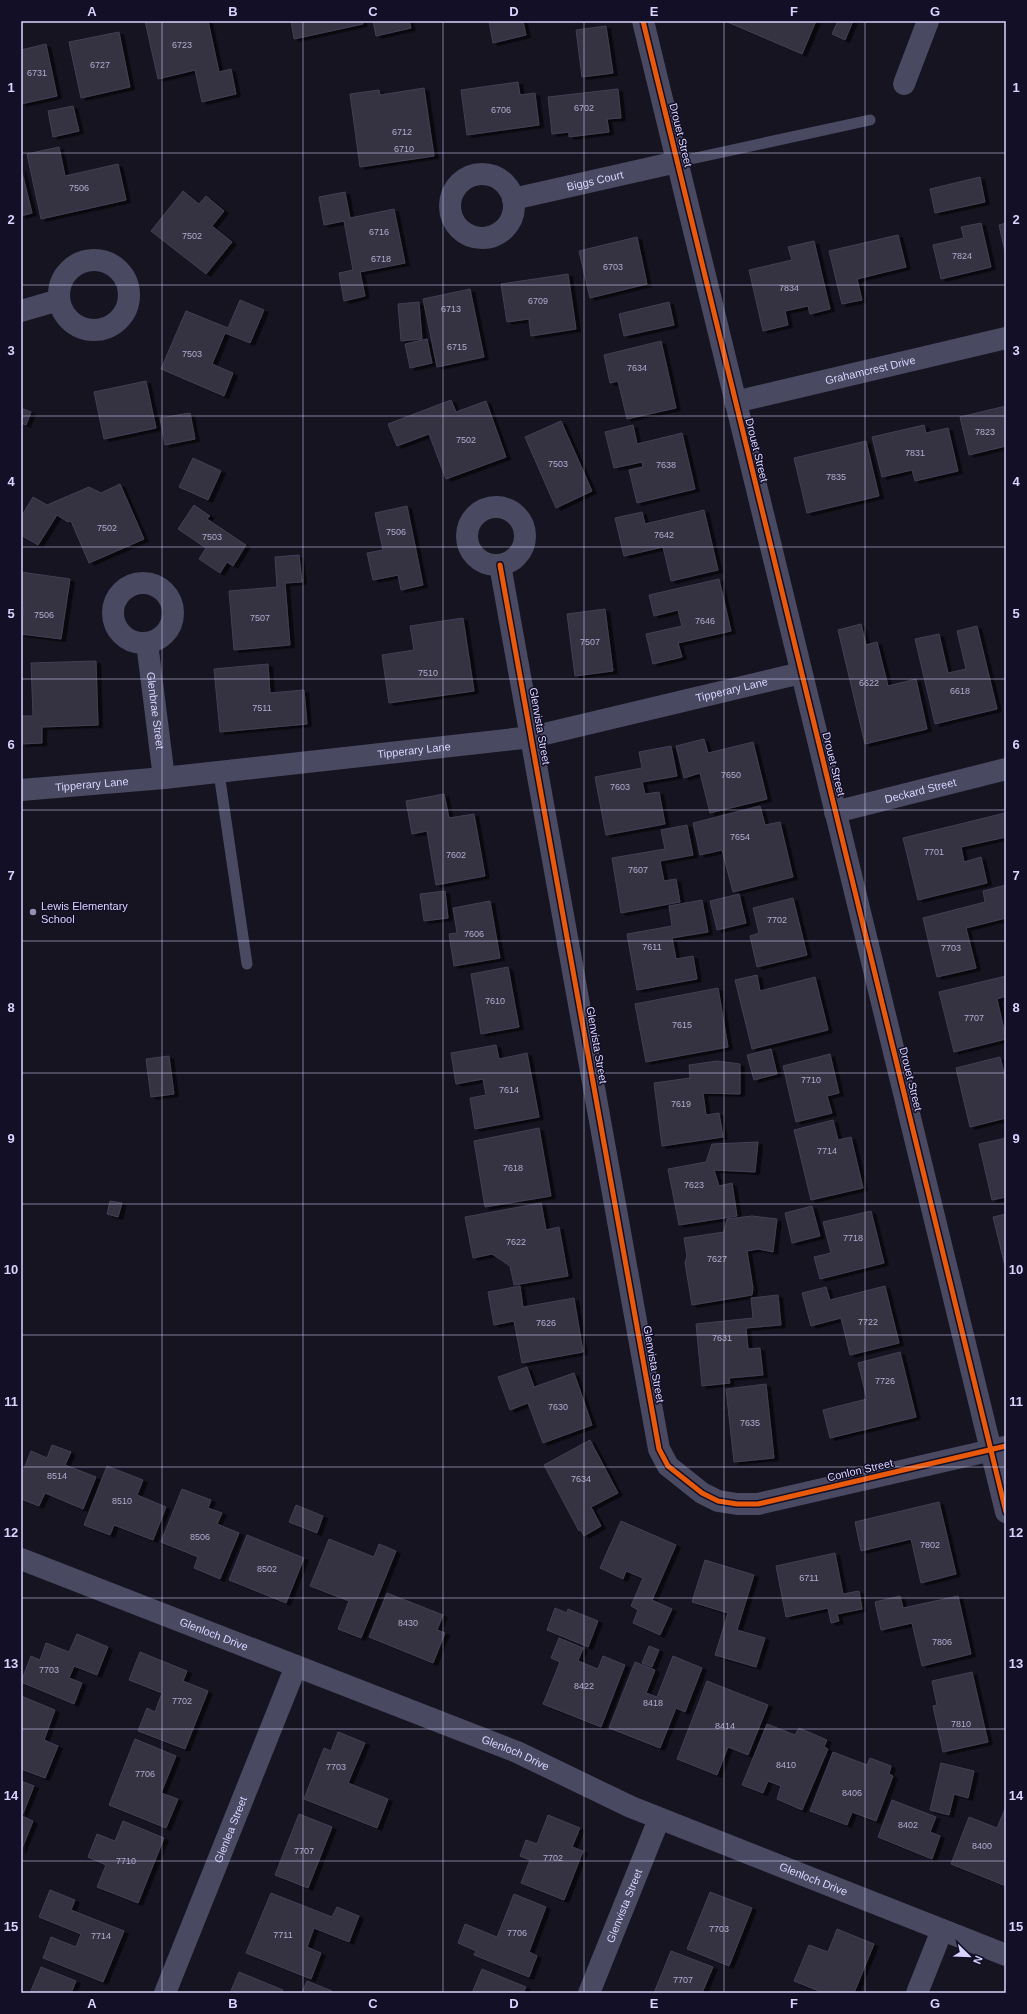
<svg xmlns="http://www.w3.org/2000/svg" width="1027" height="2014" font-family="Arial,sans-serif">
<defs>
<filter id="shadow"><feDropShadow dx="4.5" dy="2.5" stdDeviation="0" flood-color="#0009"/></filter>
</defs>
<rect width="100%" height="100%" fill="#161421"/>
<path fill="#343243" stroke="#433f54" filter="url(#shadow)" d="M145 21H208L219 72 231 69 236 94 202 102 195 70 158 79Z
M291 21H362L363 24 294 39Z
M373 21H409L411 28 376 36Z
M489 21H523L526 35 493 43Z
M725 21H816L802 54Z
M838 21H853L845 40 832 34Z
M606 26 613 73 582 77 576 30Z
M119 32 130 87 81 98 69 42Z
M46 44 57 96 21 104V50Z
M518 82 520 95 535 93 539 125 467 135 461 90Z
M424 88 434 156 360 167 350 94 379 90 380 95Z
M618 89 621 118 607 119 609 132 569 137V132L552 134 548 97Z
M73 106 79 131 53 137 48 111Z
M59 147 65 176 118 164 126 200 41 219 27 154Z
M21 168 32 213 21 216Z
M980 177 985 202 935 213 930 189Z
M183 191 199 204 206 196 224 211 212 226 232 242 206 274 151 231Z
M345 192 350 218 394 209 405 263 360 272 365 296 344 301 339 273 353 270 344 221 324 225 319 197Z
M981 223 991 267 941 279 933 245 964 238 961 227Z
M1006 223V256L999 225Z
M898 235 906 267 857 279 862 300 842 304 829 251Z
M637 237 647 284 590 298 579 251Z
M814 241 830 309 810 314 808 306 785 311 788 325 763 331 749 270 792 260 788 247Z
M568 274 576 329 531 336 529 319 507 322 501 284Z
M470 289 484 357 437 367 423 299Z
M240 300 264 310 250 343 225 333 212 364 233 373 224 396 161 369 186 311 228 328Z
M419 302 422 339 401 341 398 304Z
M669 302 674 325 624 336 619 314Z
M427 339 432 363 410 368 405 344Z
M661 341 676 408 627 419 618 381 610 383 604 355Z
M146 381 156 428 104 439 94 392Z
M451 400 456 412 486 401 506 457 446 479 429 434 397 446 388 424Z
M1006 406V446L969 455 960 417Z
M21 408 31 412 26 425 21 423Z
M190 413 195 439 165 445 160 418Z
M561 421 592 491 556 508 525 437Z
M633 425 637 444 682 433 695 489 637 503 629 470 643 467 642 462 614 468 605 432Z
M924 425 926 433 948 428 958 471 915 481 912 470 882 477 872 437Z
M866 441 879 496 807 513 794 458Z
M193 458 221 471 208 500 179 487Z
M120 484 144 539 89 563 71 521 68 522 57 515 38 545 21 535V517L33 497 47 505 89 487 101 493Z
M194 505 210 516 207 519 246 545 233 566 227 562 220 573 199 559 206 548 178 529Z
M407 506 423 585 401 590 398 575 373 580 367 553 383 550 375 513Z
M704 510 718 570 671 581 663 547 624 556 615 518 642 512 645 524Z
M299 555 302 582 285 583 290 645 234 650 229 591 277 587 275 557Z
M21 572 70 579 61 639 21 634 24 604 21 603Z
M719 579 731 631 678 643 682 657 653 664 646 634 682 626 678 610 654 616 649 595Z
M605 609 613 671 575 676 567 614Z
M463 618 474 691 389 703 382 655 414 650 410 626Z
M861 624 866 645 877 642 888 686 916 679 927 729 865 744 838 630Z
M977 626 997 709 935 724 915 639 939 634 948 673 966 669 957 631Z
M96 661 98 725 42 727V743L21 744V716H33L31 663Z
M268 664 270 693 304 690 307 724 220 732 214 669Z
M704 739 708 753 753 742 767 799 710 813 700 773 684 778 676 746Z
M671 746 677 776 642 782 645 794 659 792 665 824 606 835 595 777 642 768 639 752Z
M444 794 449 818 474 814 485 876 436 885 427 831 412 834 406 801Z
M760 806 765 825 780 822 793 877 733 892 722 850 700 855 693 823Z
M1005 813 1006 837 961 847 964 862 981 857 987 883 918 900 903 838Z
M687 825 693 855 660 861 664 881 676 879 680 902 621 913 612 858 665 849 661 830Z
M1006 885V918L966 928 976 968 937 977 923 918 985 902 983 891Z
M445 891 448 918 424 921 420 894Z
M739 894 746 923 717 930 710 901Z
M793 898 807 955 757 967 750 936 759 933 753 908Z
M702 900 708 932 672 938 676 959 693 956 697 979 637 990 627 934 672 926 669 906Z
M490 901 500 958 454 966 449 934 457 933 453 908Z
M508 967 519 1027 481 1034 471 974Z
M757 975 760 991 815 977 828 1030 752 1049 735 980Z
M1006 976V996L997 999 1006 1039 954 1052 939 992Z
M718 988 728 1047 646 1062 635 1004Z
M496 1045 499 1059 527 1053 539 1117 475 1129 470 1098 486 1095 483 1079 456 1084 451 1053Z
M771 1049 777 1074 754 1080 747 1055Z
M830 1054 839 1093 827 1096 832 1113 796 1122 783 1066Z
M169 1056 174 1094 151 1097 146 1059Z
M1000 1057 1006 1081V1118L970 1127 956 1068Z
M717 1061 740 1064V1094L703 1093 706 1115 719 1113 723 1137 662 1146 654 1083 690 1078 689 1065Z
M833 1120 838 1140 851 1137 863 1188 811 1200 794 1130Z
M539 1128 551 1196 485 1207 474 1141Z
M1006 1138V1197L992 1200 979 1144Z
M758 1142 755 1172 714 1170 719 1186 732 1183 737 1216 679 1225 668 1169 706 1162 712 1144Z
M110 1201 122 1203 118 1217 107 1214Z
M541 1203 546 1230 559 1227 568 1276 514 1285 510 1266 492 1254 473 1258 465 1217Z
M812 1206 820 1236 792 1243 785 1213Z
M871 1211 884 1263 820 1279 814 1257 831 1253 823 1222Z
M1006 1214V1270L993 1217Z
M752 1216 777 1219 773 1252 758 1249 747 1251 753 1288 752 1295 692 1305 685 1263 687 1256 684 1238 724 1232 727 1219Z
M520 1286 523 1307 574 1298 583 1352 522 1363 514 1321 494 1325 488 1292Z
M885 1286 899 1343 850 1355 841 1318 811 1326 802 1293 826 1287 830 1300Z
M778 1295 781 1325 746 1328 748 1349 760 1348 763 1375 729 1378 730 1383 702 1386 696 1324 753 1318 751 1298Z
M900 1352 916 1417 830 1438 823 1410 867 1399 858 1363Z
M527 1367 534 1387 574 1373 592 1425 543 1443 528 1403 510 1410 498 1377Z
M766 1384 774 1458 734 1462 726 1389Z
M590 1440 618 1493 591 1507 601 1526 584 1536 581 1530 579 1531 544 1465Z
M52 1445 71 1452 65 1465 96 1477 83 1509 45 1493 39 1506 21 1499V1476L31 1451 47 1458Z
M107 1466 143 1480 137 1495 166 1507 153 1540 114 1525 110 1535 84 1525Z
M182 1489 211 1500 208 1508 222 1513 217 1524 239 1533 220 1579 194 1568 198 1557 161 1542Z
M939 1502 956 1574 921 1583 911 1539 861 1551 855 1522Z
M296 1505 323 1516 317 1533 289 1522Z
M621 1521 676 1545 652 1600 672 1609 660 1635 633 1623 638 1610 631 1606 643 1578 626 1571 623 1579 600 1568Z
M247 1535 304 1558 286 1603 229 1580Z
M329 1539 374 1557 379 1544 396 1551 361 1638 338 1629 349 1601 310 1586Z
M835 1553 843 1594 859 1591 862 1609 837 1614 839 1621 831 1623 828 1608 786 1617 776 1566Z
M705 1560 754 1575 737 1630 765 1638 756 1667 715 1655 728 1613 692 1602Z
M387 1593 443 1615 437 1630 445 1633 433 1663 369 1637Z
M900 1596 903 1608 958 1596 971 1654 922 1666 912 1623 881 1630 875 1602Z
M555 1608 567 1613 568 1609 598 1621 588 1647 547 1630Z
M77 1634 108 1647 97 1675 74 1666 69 1678 82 1683 74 1704 21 1682 31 1656 40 1660 46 1643 69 1652Z
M559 1638 583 1648 578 1661 598 1669 603 1656 625 1665 601 1727 543 1704 560 1662 551 1658Z
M649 1646 659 1650 652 1667 642 1663Z
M140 1652 187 1671 183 1681 208 1691 185 1749 138 1731 147 1708 155 1712 162 1693 129 1680Z
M673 1656 702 1668 685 1712 676 1708 660 1748 609 1728 635 1662 655 1670 646 1693 657 1697Z
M972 1672 988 1742 943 1752 933 1706 937 1705 932 1681Z
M707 1681 768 1705 748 1755 728 1747 717 1775 677 1759Z
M21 1696 55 1710 44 1740 58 1746 45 1778 21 1769Z
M767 1724 795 1735 799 1728 827 1740 824 1747 828 1749 802 1810 777 1799 781 1786 768 1781 763 1793 742 1785Z
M338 1732 365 1743 348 1783 388 1799 377 1828 304 1799 324 1748 331 1751Z
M135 1739 176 1756 161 1793 178 1799 166 1828 109 1805Z
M833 1752 867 1765 870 1758 891 1766 889 1774 893 1776 876 1821 852 1812 847 1825 810 1811Z
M941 1763 974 1771 968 1798 954 1794 949 1815 930 1810Z
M21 1781 34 1786 22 1816 33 1821 21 1851Z
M892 1800 936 1817 930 1832 940 1836 932 1859 878 1837Z
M1005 1809 1006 1810V1886L951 1864 969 1817 997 1828Z
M299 1814 332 1827 308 1888 275 1875Z
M548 1815 580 1828 572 1847 583 1851 564 1900 521 1883 530 1860 520 1856 526 1840 537 1844Z
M123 1821 164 1838 138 1903 97 1887 106 1865 88 1857 97 1834 115 1841Z
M50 1890 75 1900 71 1910 124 1931 103 1982 43 1958 51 1937 76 1947 81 1934 39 1917Z
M710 1892 752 1908 729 1966 687 1949Z
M271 1893 332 1917 337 1907 359 1916 349 1942 314 1928 307 1947 321 1953 311 1979 246 1953Z
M514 1894 546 1907 529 1952 537 1956 529 1977 474 1955 476 1951 458 1943 465 1924 497 1937Z
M837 1929 874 1944 854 1993H824L794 1981 809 1945 828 1952Z
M671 1951 713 1967 702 1993H654Z
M41 1967 76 1981 71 1993H30Z
M482 1969 526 1987 523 1993H472Z
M239 1972 283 1990 282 1993H230Z
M307 1981 332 1991 331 1993H302Z"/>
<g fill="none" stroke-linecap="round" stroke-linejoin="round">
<path stroke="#4a4962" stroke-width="11" d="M677 162 870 120
M219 773 247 964"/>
<g stroke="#4a4962" stroke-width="22">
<path d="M643 21 1006 1512"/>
<path d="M904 84 928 21"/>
<circle cx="482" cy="206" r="32"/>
<path id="s1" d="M513 199 677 162"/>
<circle cx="94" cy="295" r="35"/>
<path d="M21 311 59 300"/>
<path id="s2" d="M735 402 1006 338"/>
<circle cx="496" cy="536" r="29"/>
<path d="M500 565 659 1449 668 1466 702 1493 718 1501 737 1504H758L1005 1447"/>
<circle cx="143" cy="613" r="30"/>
<path id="s3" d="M147 643 164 778"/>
<path id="s4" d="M21 790 164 778 532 737 801 673"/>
<path id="s5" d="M835 812 1006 769"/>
<path id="s6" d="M21 1559 517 1752 631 1807 1006 1955"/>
<path id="s7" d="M165 1993 296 1666"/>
<path id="s8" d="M589 1993 659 1819"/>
<path d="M917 1993 942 1930"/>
</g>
<defs>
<path id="cycleway" d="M643 21 1006 1512
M500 565 659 1449 668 1466 702 1493 718 1501 737 1504H758L1006 1446"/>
</defs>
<use href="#cycleway" stroke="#130f26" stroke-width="8"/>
<use href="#cycleway" stroke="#e8590c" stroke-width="5"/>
</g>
<path fill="none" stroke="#d9d4ff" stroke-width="1" stroke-opacity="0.55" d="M162 21V1993M303 21V1993M443 21V1993M584 21V1993M724 21V1993M865 21V1993M21 153H1006M21 285H1006M21 416H1006M21 547H1006M21 679H1006M21 810H1006M21 941H1006M21 1073H1006M21 1204H1006M21 1335H1006M21 1467H1006M21 1598H1006M21 1729H1006M21 1861H1006"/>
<circle fill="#9591b1" stroke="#130f26" stroke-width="1.5" cx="33" cy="912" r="4"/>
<g text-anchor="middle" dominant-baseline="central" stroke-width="3" stroke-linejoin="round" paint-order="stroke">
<g font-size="9" fill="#b0acd0">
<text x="182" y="45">6723</text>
<text x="100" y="65">6727</text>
<text x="37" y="73">6731</text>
<text x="584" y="108">6702</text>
<text x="501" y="110">6706</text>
<text x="402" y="132">6712</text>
<text x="404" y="149">6710</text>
<text x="79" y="188">7506</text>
<text x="379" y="232">6716</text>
<text x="192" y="236">7502</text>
<text x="962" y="256">7824</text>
<text x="381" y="259">6718</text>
<text x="613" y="267">6703</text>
<text x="789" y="288">7834</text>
<text x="538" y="301">6709</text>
<text x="451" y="309">6713</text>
<text x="457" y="347">6715</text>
<text x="192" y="354">7503</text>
<text x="637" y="368">7634</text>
<text x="985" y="432">7823</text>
<text x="466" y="440">7502</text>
<text x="915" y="453">7831</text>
<text x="558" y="464">7503</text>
<text x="666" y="465">7638</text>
<text x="836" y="477">7835</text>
<text x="107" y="528">7502</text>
<text x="396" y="532">7506</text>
<text x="664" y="535">7642</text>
<text x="212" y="537">7503</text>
<text x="44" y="615">7506</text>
<text x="260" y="618">7507</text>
<text x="705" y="621">7646</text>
<text x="590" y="642">7507</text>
<text x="428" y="673">7510</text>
<text x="869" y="683">6622</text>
<text x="960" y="691">6618</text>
<text x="262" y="708">7511</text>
<text x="731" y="775">7650</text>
<text x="620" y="787">7603</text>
<text x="740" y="837">7654</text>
<text x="934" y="852">7701</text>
<text x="456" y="855">7602</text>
<text x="638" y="870">7607</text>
<text x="777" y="920">7702</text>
<text x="474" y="934">7606</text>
<text x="652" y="947">7611</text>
<text x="951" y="948">7703</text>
<text x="495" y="1001">7610</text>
<text x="974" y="1018">7707</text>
<text x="682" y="1025">7615</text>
<text x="811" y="1080">7710</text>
<text x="509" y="1090">7614</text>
<text x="681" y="1104">7619</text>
<text x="827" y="1151">7714</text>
<text x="513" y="1168">7618</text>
<text x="694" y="1185">7623</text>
<text x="853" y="1238">7718</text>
<text x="516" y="1242">7622</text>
<text x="717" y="1259">7627</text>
<text x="868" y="1322">7722</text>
<text x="546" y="1323">7626</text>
<text x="722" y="1338">7631</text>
<text x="885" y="1381">7726</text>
<text x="558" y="1407">7630</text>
<text x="750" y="1423">7635</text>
<text x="57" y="1476">8514</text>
<text x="581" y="1479">7634</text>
<text x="122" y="1501">8510</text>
<text x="200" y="1537">8506</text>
<text x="930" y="1545">7802</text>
<text x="267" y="1569">8502</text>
<text x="809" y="1578">6711</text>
<text x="408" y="1623">8430</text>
<text x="942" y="1642">7806</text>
<text x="49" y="1670">7703</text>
<text x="584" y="1686">8422</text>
<text x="182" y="1701">7702</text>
<text x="653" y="1703">8418</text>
<text x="961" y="1724">7810</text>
<text x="725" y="1726">8414</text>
<text x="786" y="1765">8410</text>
<text x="336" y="1767">7703</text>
<text x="145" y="1774">7706</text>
<text x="852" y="1793">8406</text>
<text x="908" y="1825">8402</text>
<text x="982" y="1846">8400</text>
<text x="304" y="1851">7707</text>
<text x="553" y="1858">7702</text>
<text x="126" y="1861">7710</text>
<text x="719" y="1929">7703</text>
<text x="517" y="1933">7706</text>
<text x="283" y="1935">7711</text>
<text x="101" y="1936">7714</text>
<text x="683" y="1980">7707</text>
</g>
<g font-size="11" fill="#d9d4ff" stroke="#130f26">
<text transform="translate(681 135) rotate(76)">Drouet Street</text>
<text stroke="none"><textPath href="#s1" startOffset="84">Biggs Court</textPath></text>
<text stroke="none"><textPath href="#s2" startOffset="139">Grahamcrest Drive</textPath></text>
<text transform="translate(757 450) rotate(76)">Drouet Street</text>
<text stroke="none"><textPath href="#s4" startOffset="719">Tipperary Lane</textPath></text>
<text stroke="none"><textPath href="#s3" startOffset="68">Glenbrae Street</textPath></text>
<text transform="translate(540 726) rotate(80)">Glenvista Street</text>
<text stroke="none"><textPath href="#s4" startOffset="395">Tipperary Lane</textPath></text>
<text transform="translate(834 764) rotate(76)">Drouet Street</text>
<text stroke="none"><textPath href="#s4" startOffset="71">Tipperary Lane</textPath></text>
<text stroke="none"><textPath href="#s5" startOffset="88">Deckard Street</textPath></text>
<text transform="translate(597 1045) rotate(80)">Glenvista Street</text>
<text transform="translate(911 1079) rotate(76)">Drouet Street</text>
<text transform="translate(654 1364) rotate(80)">Glenvista Street</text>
<text transform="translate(860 1470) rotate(-13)">Conlon Street</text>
<text stroke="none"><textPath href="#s6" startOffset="207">Glenloch Drive</textPath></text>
<text stroke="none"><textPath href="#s6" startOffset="531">Glenloch Drive</textPath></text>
<text stroke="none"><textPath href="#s7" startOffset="176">Glenlea Street</textPath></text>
<text stroke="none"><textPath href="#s6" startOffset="855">Glenloch Drive</textPath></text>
<text stroke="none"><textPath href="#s8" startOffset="94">Glenvista Street</textPath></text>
</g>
<g font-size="11" fill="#d9d4ff" stroke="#130f26" text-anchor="start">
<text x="41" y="906">Lewis Elementary<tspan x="41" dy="13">School</tspan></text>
</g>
</g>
<rect width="1027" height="2014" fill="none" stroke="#130f26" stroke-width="44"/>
<g transform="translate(969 1956) rotate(113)" stroke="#130f26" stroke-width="3" paint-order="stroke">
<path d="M0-3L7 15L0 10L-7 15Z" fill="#d9d4ff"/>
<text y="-6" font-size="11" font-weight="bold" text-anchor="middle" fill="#d9d4ff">N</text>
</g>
<rect x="22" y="22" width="983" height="1970" fill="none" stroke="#d9d4ff" stroke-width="1.5"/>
<g font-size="13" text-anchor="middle" font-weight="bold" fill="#d9d4ff">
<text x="92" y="16">A</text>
<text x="233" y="16">B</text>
<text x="373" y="16">C</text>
<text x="514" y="16">D</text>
<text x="654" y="16">E</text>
<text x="794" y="16">F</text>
<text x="935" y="16">G</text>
<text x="11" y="92">1</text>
<text x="1016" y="92">1</text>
<text x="11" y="224">2</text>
<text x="1016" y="224">2</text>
<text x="11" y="355">3</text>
<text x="1016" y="355">3</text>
<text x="11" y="486">4</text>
<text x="1016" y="486">4</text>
<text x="11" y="618">5</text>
<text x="1016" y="618">5</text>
<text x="11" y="749">6</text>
<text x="1016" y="749">6</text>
<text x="11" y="880">7</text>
<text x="1016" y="880">7</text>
<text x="11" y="1012">8</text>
<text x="1016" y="1012">8</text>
<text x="11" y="1143">9</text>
<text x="1016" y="1143">9</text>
<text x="11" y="1274">10</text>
<text x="1016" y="1274">10</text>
<text x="11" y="1406">11</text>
<text x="1016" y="1406">11</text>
<text x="11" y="1537">12</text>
<text x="1016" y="1537">12</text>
<text x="11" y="1668">13</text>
<text x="1016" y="1668">13</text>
<text x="11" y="1800">14</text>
<text x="1016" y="1800">14</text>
<text x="11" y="1931">15</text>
<text x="1016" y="1931">15</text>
<text x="92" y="2008">A</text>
<text x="233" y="2008">B</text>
<text x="373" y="2008">C</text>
<text x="514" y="2008">D</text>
<text x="654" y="2008">E</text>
<text x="794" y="2008">F</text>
<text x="935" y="2008">G</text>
</g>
</svg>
